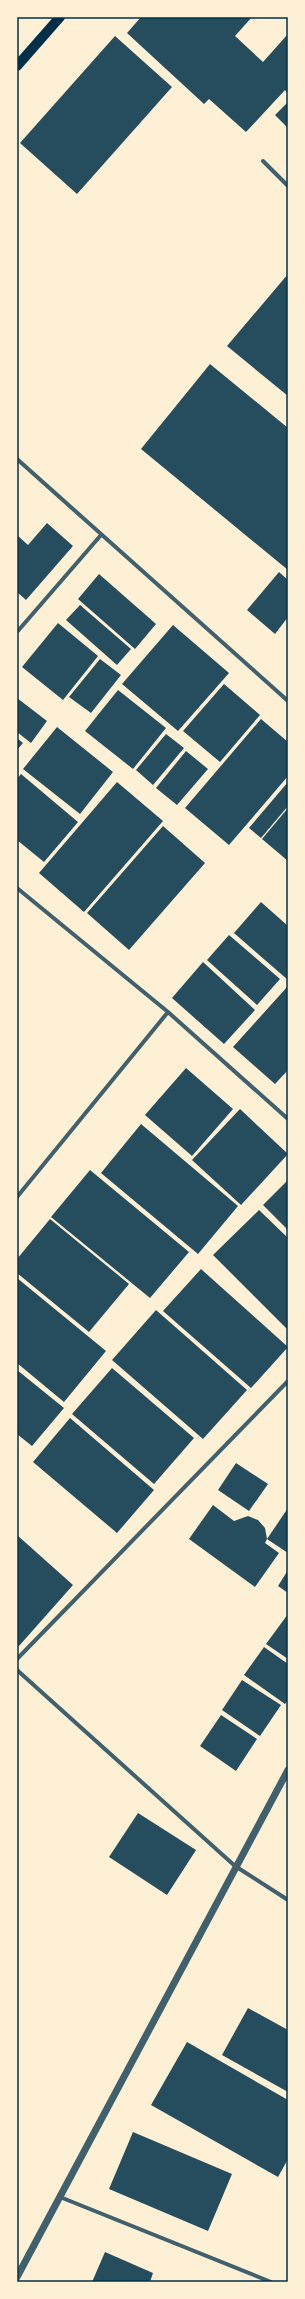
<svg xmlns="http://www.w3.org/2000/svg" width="305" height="2299" font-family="'Sofia Sans Condensed',sans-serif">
<rect width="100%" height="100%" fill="#fdf0d5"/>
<path fill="#264d5e" d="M141 17H252L235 36 263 62 288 34V94L285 90 246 132 209 99 204 104 127 33Z
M115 36 172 87 77 194 20 143Z
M288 102V128L275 115Z
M288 274V396L227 346Z
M210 364 288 428V570L141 449Z
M47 523 73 546 26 600 17 592V535L28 545Z
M279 572 288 580V617L275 634 247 610Z
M99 574 156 624 135 649 78 599Z
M80 605 131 649 117 665 66 620Z
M58 623 98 656 63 700 22 667Z
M173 625 229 673 178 731 122 684Z
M100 659 121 675 91 713 69 697Z
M224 684 260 715 220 762 183 731Z
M118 690 166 728 133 769 85 731Z
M17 698 47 721 31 743 17 732Z
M261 719 288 742V776L229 845 185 808Z
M57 727 113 772 80 814 23 769Z
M166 734 184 748 153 785 136 770Z
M17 738 23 743 17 750Z
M186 751 208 769 177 805 156 788Z
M21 774 78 822 44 862 17 840V779Z
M117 782 163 821 84 912 39 873Z
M288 782V806L261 838 249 828Z
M288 808V861L262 839Z
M163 826 205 863 129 950 87 913Z
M261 902 288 926V980L234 933Z
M229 935 280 979 257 1005 207 960Z
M203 962 255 1010 224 1044 172 998Z
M288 986V1070L275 1084 233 1047Z
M186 1068 233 1109 192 1156 145 1115Z
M240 1109 288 1154 241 1205 192 1160Z
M141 1124 238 1206 198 1254 101 1173Z
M90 1170 189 1252 150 1298 51 1217Z
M288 1180V1230L263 1205Z
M259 1210 288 1238V1330L213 1255Z
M50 1219 129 1284 89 1332 17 1273V1259Z
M201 1269 288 1347 251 1388 163 1311Z
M17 1278 106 1351 64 1402 17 1363Z
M156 1310 247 1390 203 1439 112 1360Z
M112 1368 194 1438 154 1484 72 1414Z
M17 1370 64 1408 32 1446 17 1434Z
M70 1418 154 1490 117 1533 33 1462Z
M236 1463 268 1484 249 1511 218 1490Z
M213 1505 234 1521 248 1516 258 1520 265 1528 267 1539 265 1543 279 1553 255 1587 189 1539Z
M288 1508V1553L267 1539Z
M17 1535 73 1585 19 1646 17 1644Z
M288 1570V1593L278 1586Z
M288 1614V1659L266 1644Z
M264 1647 288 1664V1700L285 1704 244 1675Z
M242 1680 281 1705 260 1736 222 1710Z
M221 1715 257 1739 236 1771 200 1746Z
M138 1813 196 1850 167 1895 109 1857Z
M248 2008 288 2030V2092L222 2055Z
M187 2042 288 2100V2159L278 2177 151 2105Z
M133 2132 232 2174 208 2231 109 2189Z
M105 2252 153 2273 150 2282H92Z"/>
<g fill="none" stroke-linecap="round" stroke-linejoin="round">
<path stroke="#3f606c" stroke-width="4" d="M263 161 288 186
M17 459 288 701
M17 632 101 535
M17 888 168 1012 288 1119
M17 1197 168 1012
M17 1659 288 1381
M17 1670 235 1866 288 1900
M60 2197 271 2282"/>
<path stroke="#3f606c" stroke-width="7" d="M17 2277 288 1770"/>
<path stroke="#003049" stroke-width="10" d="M17 66 60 17"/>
</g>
<rect width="305" height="2299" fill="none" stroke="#fdf0d5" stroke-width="36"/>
<rect x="18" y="18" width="269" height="2263" fill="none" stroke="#003049" stroke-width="1.5"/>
</svg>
